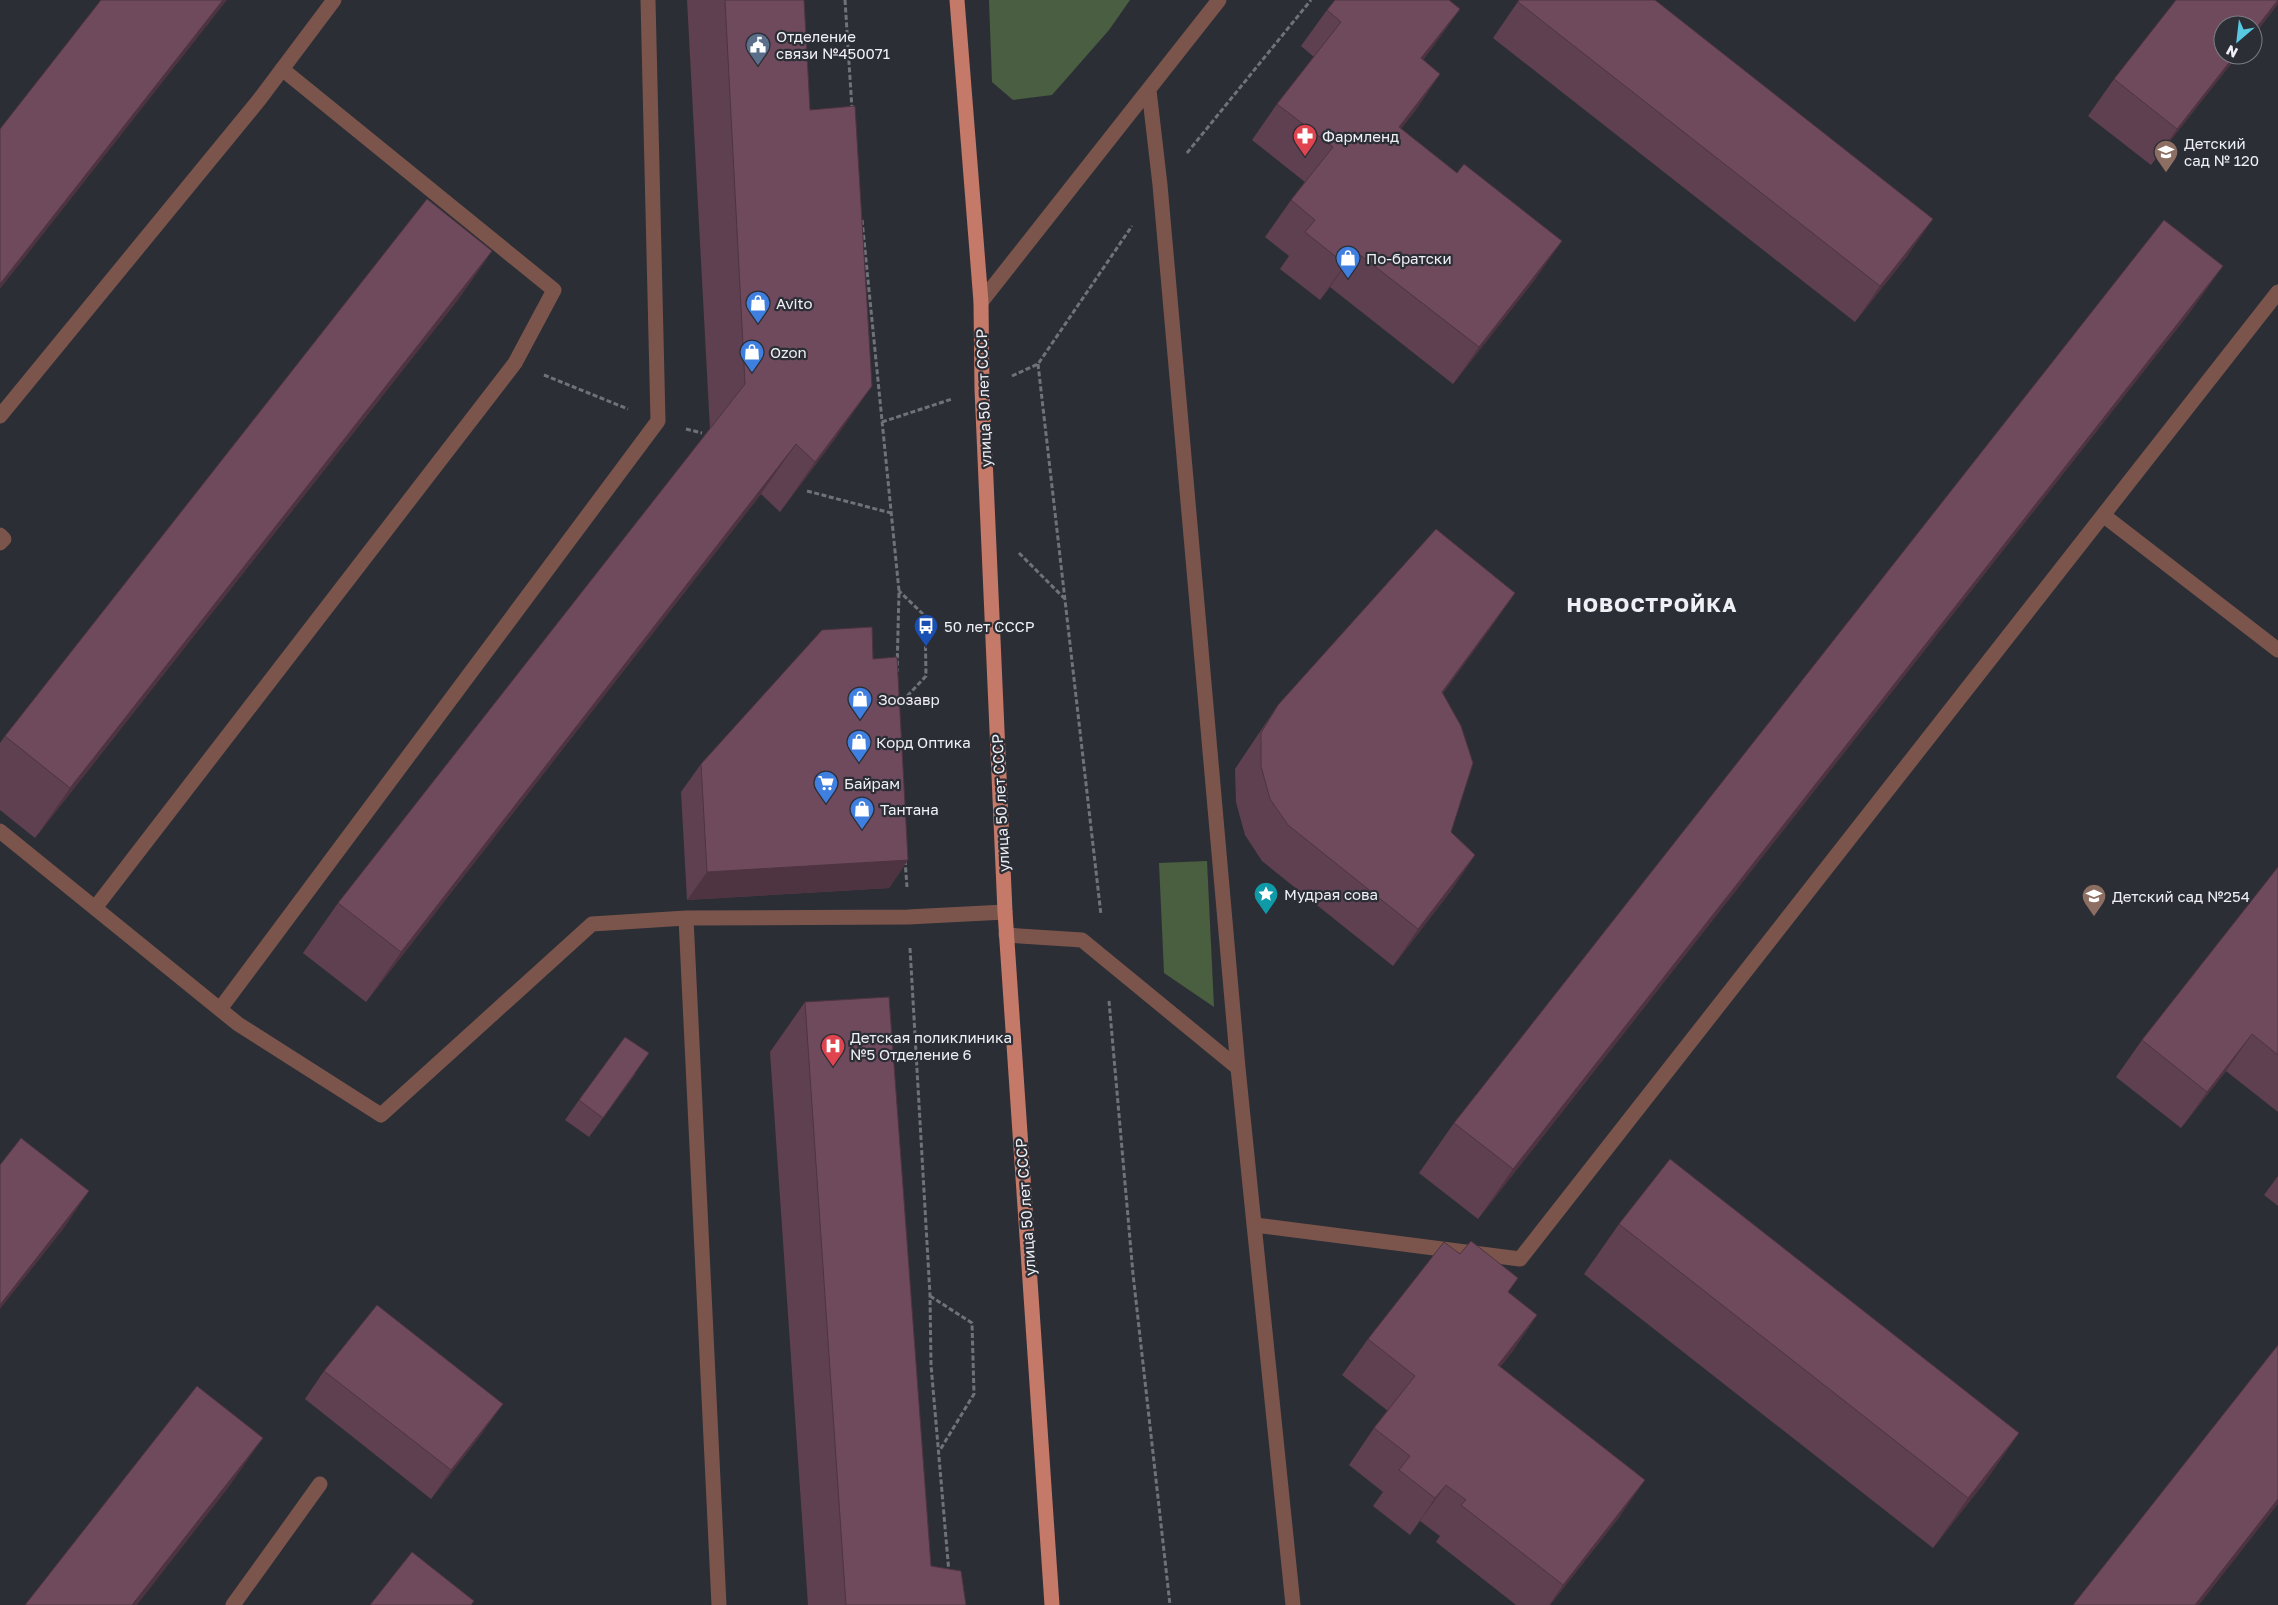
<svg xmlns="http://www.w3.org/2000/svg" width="2278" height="1605" font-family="'Golos Text',sans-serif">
<rect width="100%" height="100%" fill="#2c2e36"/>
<path fill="#4a5f41" d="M989 0H1130L1109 30 1052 95 1013 100 992 82Z"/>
<path fill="#495f3f" d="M1207 861 1214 1007 1164 973 1159 863Z"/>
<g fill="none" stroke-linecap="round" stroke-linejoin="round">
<path stroke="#707279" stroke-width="3" stroke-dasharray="5 2.5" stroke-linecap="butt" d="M845 0 852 109
M1187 153 1311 0
M862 220 899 591 897 672
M1038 364 1101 915
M544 375 628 409
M1012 376 1038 364 1132 226
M882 422 952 399
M686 429 702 433
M807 491 891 513
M1019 553 1064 598
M897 707 926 676 925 616 899 591
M905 860 907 887
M910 948 930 1295 931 1365 949 1573
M1109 1001 1133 1274 1170 1605
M930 1296 972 1323 974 1394 940 1450"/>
<path stroke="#7b554c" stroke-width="15" d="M1149 90 1160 185 1238 1068 1293 1605
M981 302 1219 0
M0 416 259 100 334 0
M2103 515 2278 650
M0 535 4 539 0 543
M0 831 238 1024 381 1115 592 924 686 918 908 917 1005 912
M95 908 515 363 554 290 282 69
M686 918 719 1605
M1006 935 1082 940 1238 1068
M220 1009 658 421 648 0
M1255 1225 1520 1259 2278 292
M233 1605 320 1484"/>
<path stroke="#c57968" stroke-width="15" d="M957 0 981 302 982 389 1005 912 1052 1605"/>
</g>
<path fill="#5f4050" d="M687 0H804L810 110 837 436 780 512 761 494 366 1002 303 953 338 903 710 429Z
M1519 0 1908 255 1855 322 1493 38Z
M2278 0V4L2253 36 2223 55H2238L2151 165 2088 116 2114 79Z
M1460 9 1434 45 1423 60 1440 74 1415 111 1401 128 1536 278 1453 384 1330 287 1320 300 1280 269 1289 256 1265 237 1291 200 1305 182 1252 140 1277 104 1314 57 1301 46 1327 10Z
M492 251 457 301 35 838 0 810V743L5 736Z
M2223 266 2187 316 1478 1219 1419 1173 1454 1123Z
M1515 593 1489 630 1443 693 1451 832 1475 855 1450 892 1393 966 1262 861 1245 835 1236 802 1235 769 1253 742 1278 705Z
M873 659 908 860 889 888 687 900 681 792 701 764Z
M2278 867V1112L2226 1071 2181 1128 2116 1077 2142 1040Z
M805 1002 931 1566 966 1605H808L770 1052Z
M636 1073 589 1137 565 1120 579 1100Z
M2278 1176V1206L2264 1195Z
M1619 1224 2019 1433 1984 1483 1933 1548 1584 1274Z
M1508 1292 1537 1315 1512 1352 1500 1367 1620 1516 1550 1605H1516L1436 1542 1440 1536 1420 1521 1410 1535 1373 1506 1383 1492 1349 1465 1374 1428 1388 1411 1342 1375 1368 1339Z
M324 1371 483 1432 431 1499 305 1399Z"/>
<path fill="#4e3441" d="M223 0H227L0 289V284Z
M2278 0V4L2253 36V32Z
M1460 9 1434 45 1396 95 1421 58Z
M2235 55H2238L2151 165 2177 129Z
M1440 74 1415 111 1374 163 1399 127Z
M1933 219 1908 255 1855 322 1880 286Z
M1562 241 1536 278 1453 384 1479 347Z
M492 251 457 301 35 838 70 788Z
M1355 251 1330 287 1320 300 1345 264Z
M2223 266 2187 316 1478 1219 1513 1169Z
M872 386 837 436 780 512 815 462Z
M796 444 761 494 366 1002 401 952Z
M1515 593 1489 630 1417 729 1442 692Z
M1475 855 1450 892 1393 966 1418 929Z
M908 860 889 888 687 900 707 872Z
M2252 1034 2226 1071 2181 1128 2207 1092Z
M89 1191 64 1228 0 1309V1305Z
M1537 1315 1512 1352 1472 1402 1498 1365Z
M503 1404 483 1432 431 1499 451 1470Z
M2019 1433 1984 1483 1933 1548 1968 1498Z
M263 1438 228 1488 137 1605H132Z
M1645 1480 1620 1516 1550 1605H1549L1563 1585Z
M1446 1485 1420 1521 1410 1535 1435 1498Z
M2278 1499V1504L2199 1605H2195Z"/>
<path fill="#6f4a5d" stroke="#4e3441" d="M101 0H223L0 284V129Z
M725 0H804L810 110 855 106 872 386 815 462 796 444 401 952 338 903 745 384Z
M1335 0H1449L1460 9 1421 58 1440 74 1399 127 1457 173 1464 164 1562 241 1479 347 1355 251 1345 264 1305 232 1315 220 1291 200 1333 147 1277 104 1341 22 1327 10Z
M1519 0H1655L1933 219 1880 286 1518 2Z
M2176 0H2278L2253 32V25H2223V55H2235L2177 129 2114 79Z
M427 199 492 251 70 788 5 736Z
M2164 220 2223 266 1513 1169 1454 1123Z
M1436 529 1515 593 1442 692 1461 726 1473 763 1451 832 1475 855 1418 929 1288 825 1270 799 1261 766V733L1278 705Z
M872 627 873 659 897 657 908 860 707 872 701 764 822 630Z
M2278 867V1055L2252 1034 2207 1092 2142 1040Z
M889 997 931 1566 961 1571 966 1605H846L805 1002Z
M625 1037 649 1053 603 1118 579 1100Z
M21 1138 89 1191 0 1305V1165Z
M1670 1159 2019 1433 1968 1498 1619 1224Z
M1471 1241 1518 1278 1508 1292 1537 1315 1498 1365 1645 1480 1563 1585 1461 1505 1466 1500 1446 1485 1435 1498 1399 1470 1410 1456 1374 1428 1415 1376 1368 1339 1444 1242 1460 1254Z
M377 1305 503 1404 451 1470 324 1371Z
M2278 1345V1499L2195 1605H2073Z
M197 1386 263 1438 132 1605H25Z
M412 1552 474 1601 471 1605H370Z"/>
<defs>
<symbol id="civic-pin" viewBox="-11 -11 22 30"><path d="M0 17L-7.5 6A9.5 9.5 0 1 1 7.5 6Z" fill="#5c6f8a" stroke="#2c2e36"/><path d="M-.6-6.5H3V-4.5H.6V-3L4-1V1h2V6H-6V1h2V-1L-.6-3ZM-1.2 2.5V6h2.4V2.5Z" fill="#fff"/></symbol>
<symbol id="pharmacy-pin" viewBox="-11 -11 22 30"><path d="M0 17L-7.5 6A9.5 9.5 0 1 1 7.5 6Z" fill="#e0444e" stroke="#2c2e36"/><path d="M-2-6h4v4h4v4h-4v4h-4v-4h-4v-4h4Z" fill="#fff"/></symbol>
<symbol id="school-pin" viewBox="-11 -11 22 30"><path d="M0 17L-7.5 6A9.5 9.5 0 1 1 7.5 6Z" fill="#8d6e63" stroke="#2c2e36"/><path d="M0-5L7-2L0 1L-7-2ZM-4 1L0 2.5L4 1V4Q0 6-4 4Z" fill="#fff"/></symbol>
<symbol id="shop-pin" viewBox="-11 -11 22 30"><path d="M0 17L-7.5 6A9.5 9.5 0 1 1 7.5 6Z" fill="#3f7fe0" stroke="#2c2e36"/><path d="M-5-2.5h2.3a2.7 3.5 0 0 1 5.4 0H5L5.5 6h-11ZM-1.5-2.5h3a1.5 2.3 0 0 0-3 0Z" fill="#fff"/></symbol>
<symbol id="bus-pin" viewBox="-11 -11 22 30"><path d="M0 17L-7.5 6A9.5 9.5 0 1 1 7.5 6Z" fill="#1a4fb4" stroke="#2c2e36"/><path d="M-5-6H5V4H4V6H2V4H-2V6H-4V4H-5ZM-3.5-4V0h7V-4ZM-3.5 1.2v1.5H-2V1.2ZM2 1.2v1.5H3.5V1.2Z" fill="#fff"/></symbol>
<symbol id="supermarket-pin" viewBox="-11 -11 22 30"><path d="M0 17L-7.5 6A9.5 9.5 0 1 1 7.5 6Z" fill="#3f7fe0" stroke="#2c2e36"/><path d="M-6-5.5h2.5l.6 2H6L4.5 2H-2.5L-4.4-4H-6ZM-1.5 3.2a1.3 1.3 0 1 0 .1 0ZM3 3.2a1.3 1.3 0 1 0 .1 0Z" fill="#fff"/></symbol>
<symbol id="sight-pin" viewBox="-11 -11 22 30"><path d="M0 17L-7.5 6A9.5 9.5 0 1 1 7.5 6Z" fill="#0f9aa8" stroke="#2c2e36"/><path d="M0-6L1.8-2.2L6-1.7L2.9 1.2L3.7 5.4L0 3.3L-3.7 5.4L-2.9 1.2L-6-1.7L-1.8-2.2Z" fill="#fff"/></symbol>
<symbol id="hospital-pin" viewBox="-11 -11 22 30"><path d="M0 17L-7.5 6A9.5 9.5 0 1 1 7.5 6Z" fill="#e0444e" stroke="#2c2e36"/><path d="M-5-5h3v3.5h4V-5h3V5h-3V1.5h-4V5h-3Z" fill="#fff"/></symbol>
</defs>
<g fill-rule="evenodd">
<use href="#civic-pin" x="744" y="31" width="28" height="38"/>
<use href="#pharmacy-pin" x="1291" y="122" width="28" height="38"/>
<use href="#school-pin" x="2152" y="138" width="28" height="38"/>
<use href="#shop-pin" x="1334" y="244" width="28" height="38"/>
<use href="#shop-pin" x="744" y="289" width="28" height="38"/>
<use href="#shop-pin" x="738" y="338" width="28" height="38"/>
<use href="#bus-pin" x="912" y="612" width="28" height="38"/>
<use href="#shop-pin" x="846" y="685" width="28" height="38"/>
<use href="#shop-pin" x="845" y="728" width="28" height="38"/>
<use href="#supermarket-pin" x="812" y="769" width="28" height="38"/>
<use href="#shop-pin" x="848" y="795" width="28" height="38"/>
<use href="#sight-pin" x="1252" y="880" width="28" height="38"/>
<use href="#school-pin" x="2080" y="882" width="28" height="38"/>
<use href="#hospital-pin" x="819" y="1032" width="28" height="38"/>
</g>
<g text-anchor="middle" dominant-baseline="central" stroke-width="4.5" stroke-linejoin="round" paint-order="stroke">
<g font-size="15" fill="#eff0f5" stroke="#2c2e36" text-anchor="start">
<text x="776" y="36">Отделение<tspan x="776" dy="17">связи №450071</tspan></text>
<text x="1322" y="136">Фармленд</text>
<text x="2184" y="143">Детский<tspan x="2184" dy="17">сад № 120</tspan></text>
<text x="1366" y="258">По-братски</text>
<text x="776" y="303">Avito</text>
<text x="770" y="352">Ozon</text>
<text x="944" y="626">50 лет СССР</text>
<text x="878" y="699">Зоозавр</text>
<text x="876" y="742">Корд Оптика</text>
<text x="844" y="783">Байрам</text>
<text x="880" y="809">Тантана</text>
<text x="1284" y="894">Мудрая сова</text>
<text x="2112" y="896">Детский сад №254</text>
<text x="850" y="1037">Детская поликлиника<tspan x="850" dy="17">№5 Отделение 6</tspan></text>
</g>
<g font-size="15" fill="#eff0f5" stroke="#2c2e36">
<text transform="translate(983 398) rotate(-92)">улица 50 лет СССР</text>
<text transform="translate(1000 803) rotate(-93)">улица 50 лет СССР</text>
<text transform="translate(1025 1207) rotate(-94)">улица 50 лет СССР</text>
</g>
<g font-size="20" font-weight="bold" letter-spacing="1" fill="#eff0f5" stroke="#2c2e36">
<text x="1652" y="604">НОВОСТРОЙКА</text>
</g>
</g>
<g transform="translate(2238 40) rotate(208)"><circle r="24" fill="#2c2e36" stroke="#7a7c82"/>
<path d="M0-4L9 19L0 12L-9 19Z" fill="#57c9e2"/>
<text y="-8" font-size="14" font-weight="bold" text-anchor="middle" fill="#eff0f5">N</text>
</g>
</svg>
